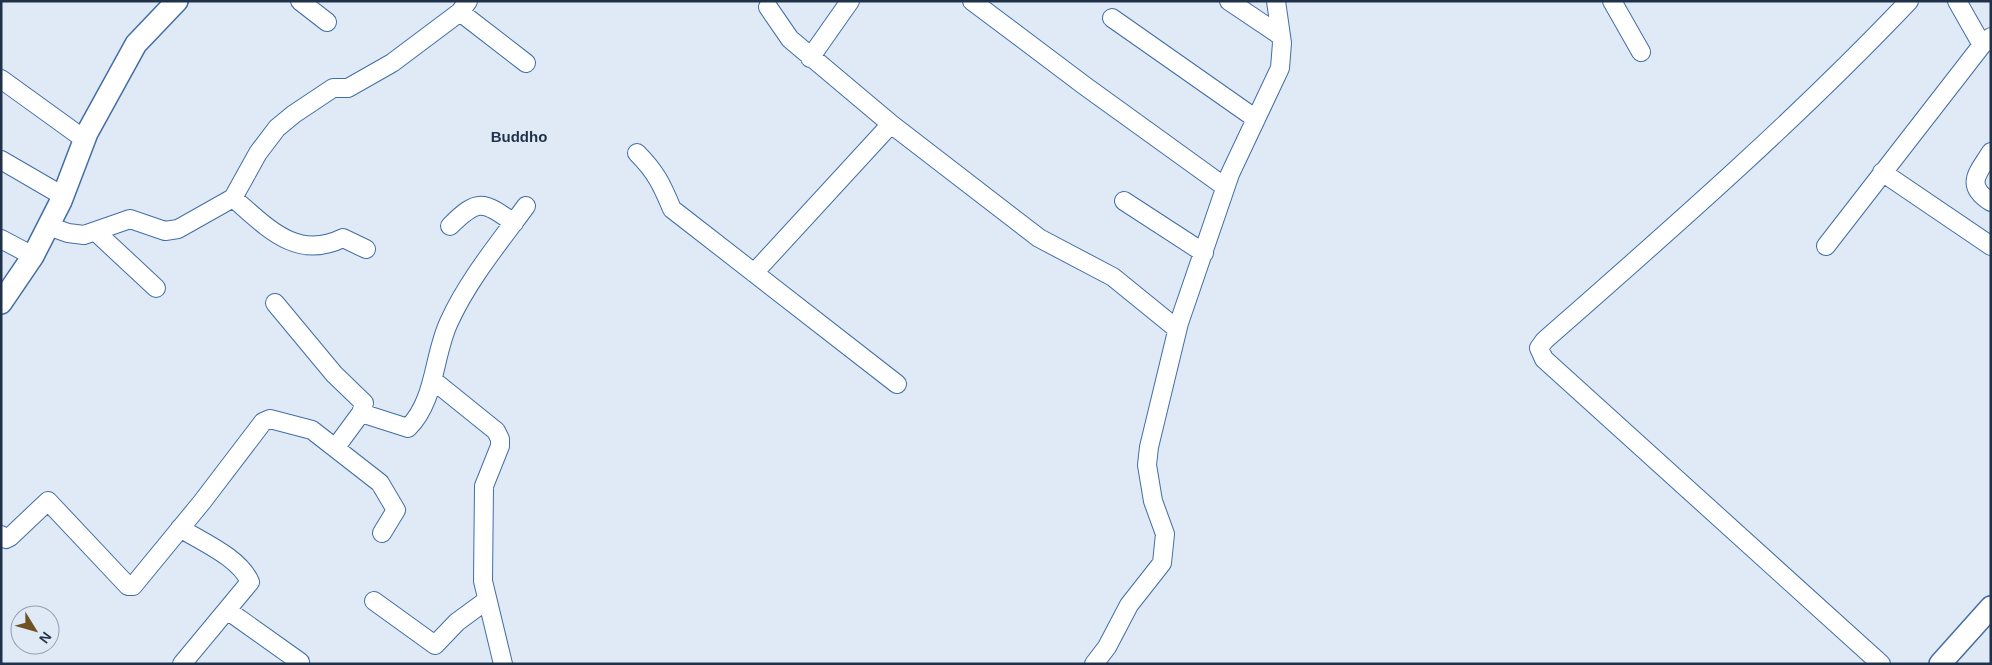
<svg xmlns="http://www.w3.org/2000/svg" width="1992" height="665" font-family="Helvetica,sans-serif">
<rect width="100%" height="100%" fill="#e0eaf7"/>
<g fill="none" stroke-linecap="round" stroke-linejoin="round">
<defs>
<path id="minor" d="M300 1 327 22
M972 1 1085 86 1225 187
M1229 1 1281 36
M1612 1 1641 52
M1957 1 1982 45
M768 7 790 39 891 124 1039 238 1113 277 1177 329
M460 12 526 63
M1112 18 1256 119
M810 58 850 1
M1 79 84 139
M1991 152C1978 173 1964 185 1991 202
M637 153C656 172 662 185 672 209L897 384
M1 160 63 196
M1882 172 1991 246
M233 198C267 227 296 261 343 238L366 249
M1124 201 1204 253
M48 226 68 233 84 235 130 219 165 231 178 229 233 198 258 153 277 128 294 114 333 88H348L392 63 460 12 468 1
M450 226C478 198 483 201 514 223
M96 232 156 288
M1 239 33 256
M1826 246 1982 45 1991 37
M754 273 891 124
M275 303 334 374 364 403 361 413
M434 381 496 431 500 439V446L484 486 483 581 503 664
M336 447 361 413 408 428C436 400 433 356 449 322 468 280 499 243 526 206
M180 528C202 542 239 557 250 582L182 664
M1 535 6 539 10 537 48 501 128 586H133L202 502 263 422 270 419 312 430 380 483 396 510 382 533
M374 601 435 645 457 622 487 600
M227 610 300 662
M1094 664 1107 647 1129 605 1162 563 1165 534 1153 501 1147 465 1149 447 1179 323 1230 174 1280 68 1282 43 1276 1
M1881 664 1544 359 1539 348 1544 341C1669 231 1794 122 1909 1"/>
<path id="tertiary" d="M1 303 33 256 61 201 87 133 136 44 177 1
M1940 664 1991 607"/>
</defs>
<use href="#minor" stroke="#416ea5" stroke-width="20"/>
<use href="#tertiary" stroke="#416ea5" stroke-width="24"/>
<use href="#minor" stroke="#fff" stroke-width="18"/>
<use href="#tertiary" stroke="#fff" stroke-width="21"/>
</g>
<g text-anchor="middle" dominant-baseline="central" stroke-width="5" stroke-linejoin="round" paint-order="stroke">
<g font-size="15" font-weight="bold" fill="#1f324a" stroke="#e0eaf7">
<text x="519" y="136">Buddho</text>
</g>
</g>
<rect width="1992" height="665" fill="none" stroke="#1f324a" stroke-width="5"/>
<g transform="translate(35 630) rotate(127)"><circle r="24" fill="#e0eaf7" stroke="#93a0b2"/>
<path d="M0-4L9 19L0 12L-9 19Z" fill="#6e5125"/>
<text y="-8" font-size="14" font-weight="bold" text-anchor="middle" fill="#1f324a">N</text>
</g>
</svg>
